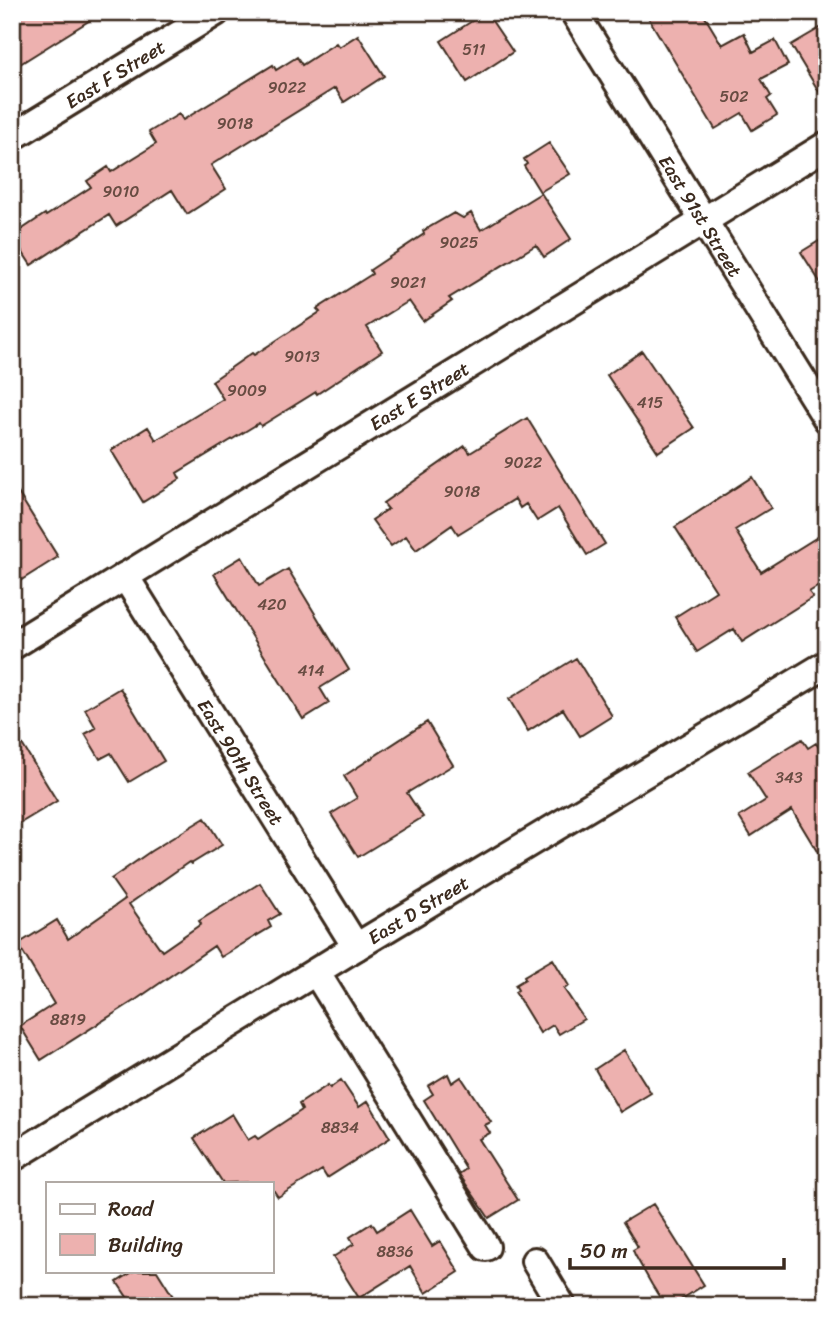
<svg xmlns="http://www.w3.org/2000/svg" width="839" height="1318" font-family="Sriracha,sans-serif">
<rect width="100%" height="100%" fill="#fff"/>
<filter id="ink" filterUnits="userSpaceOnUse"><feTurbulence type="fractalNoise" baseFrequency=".0143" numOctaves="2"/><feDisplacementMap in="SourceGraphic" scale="14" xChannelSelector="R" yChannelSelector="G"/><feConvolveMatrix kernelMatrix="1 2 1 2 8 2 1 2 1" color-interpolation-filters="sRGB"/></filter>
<g filter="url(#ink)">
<path fill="#edb1af" stroke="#3b2a1e" stroke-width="2" d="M12 12H103L12 69Z
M486 12 513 52 467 82 441 41Z
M645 12H702L722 45 744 33 753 52 775 40 788 65 761 79 771 96 767 99 777 115 752 130 742 113 715 129Z
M827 24V105L791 45Z
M358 35 384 76 344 102 335 88 211 165 226 189 187 214 172 190 116 226 109 215 31 265 12 236 45 214 46 216 91 187 87 181 108 167 111 172 156 144 149 132 179 114 183 120 273 65 276 70 297 57 302 65 336 43 339 47Z
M549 143 570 174 540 192 524 166 527 164 524 159Z
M541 193 571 239 544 257 536 245 449 298 452 301 423 321 409 301 367 327 382 351 317 394 316 392 261 426 259 423 177 473 180 479 143 502 111 450 148 427 156 440 223 399 212 381 252 353 254 355 320 312 317 309 372 274 370 270 424 234 423 231 454 213 463 218 471 213 481 230Z
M827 236V293L801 252Z
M642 351 694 428 658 452 607 375Z
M527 418 605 544 587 555 558 508 537 521 526 504 520 508 515 499 458 534 452 525 416 550 406 536 391 546 372 520 388 509 383 503 465 446 470 453Z
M752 477 771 508 735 530 761 572 827 531V581L809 592 813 597 742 642 734 629 697 652 675 617 716 591 675 527Z
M12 483 58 557 12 586Z
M242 557 259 586 288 569 349 670 320 688 329 703 303 719 214 574Z
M576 658 612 716 580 736 563 709 528 731 509 699Z
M120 688 164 761 129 782 111 753 100 759 85 734 96 728 85 709Z
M427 722 453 765 407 793 423 817 358 857 331 814 357 798 344 776Z
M12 728 57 801 12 828Z
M802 739 808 748 816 743 827 760V868L792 810 751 836 739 817 766 800 748 772Z
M205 818 222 845 191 864 189 862 129 904 162 951 201 924 199 921 260 883 280 914 268 921 271 927 221 957 214 946 137 999 41 1060 20 1026 54 1004 18 944 57 920 68 939 125 899 111 879 151 851Z
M553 959 569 986 564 989 584 1019 559 1034 553 1025 540 1033 515 992 518 990 515 985 525 979 524 976Z
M624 1050 651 1093 620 1112 595 1069Z
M448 1074 452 1083 461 1077 491 1122 485 1125 490 1133 479 1139 518 1200 489 1218 459 1174 466 1169 424 1100 433 1094 428 1086Z
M341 1080 359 1107 368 1101 390 1138 327 1178 322 1170 278 1197 268 1182 223 1183 194 1138 232 1114 248 1140 255 1136 258 1139 302 1110 299 1104 328 1085 330 1088Z
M653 1204 704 1285 671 1306H665L652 1285 635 1255 633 1250 638 1247 623 1222Z
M410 1210 432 1246 440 1241 459 1272 426 1293 410 1266 359 1298 333 1257 354 1244 350 1237 372 1223 377 1231Z
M134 1271H157L179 1306H133L117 1282Z"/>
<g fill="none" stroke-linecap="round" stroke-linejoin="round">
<defs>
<g id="street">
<path id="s1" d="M574 12 827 419"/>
<path id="s2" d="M12 137 216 12"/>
<path id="s3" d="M125 576 356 947"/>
<path id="s4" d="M12 646 827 145"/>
<path d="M316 972 486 1247"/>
<path id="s5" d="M12 1158 356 947 827 664"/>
<path d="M535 1261 562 1306"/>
</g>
</defs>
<use href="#street" stroke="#3b2a1e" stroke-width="32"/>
<use href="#street" stroke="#fff" stroke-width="26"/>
</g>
</g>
<g text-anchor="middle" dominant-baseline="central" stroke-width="5" stroke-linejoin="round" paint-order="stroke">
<g font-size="16" fill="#684c42">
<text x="474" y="49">511</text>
<text x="287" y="87">9022</text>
<text x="734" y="96">502</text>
<text x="235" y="123">9018</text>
<text x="121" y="191">9010</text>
<text x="459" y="242">9025</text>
<text x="408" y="282">9021</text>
<text x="302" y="356">9013</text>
<text x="247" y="390">9009</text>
<text x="650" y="402">415</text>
<text x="523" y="462">9022</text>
<text x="462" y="491">9018</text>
<text x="272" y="604">420</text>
<text x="311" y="670">414</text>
<text x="789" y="777">343</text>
<text x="68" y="1019">8819</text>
<text x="340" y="1127">8834</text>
<text x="395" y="1251">8836</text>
</g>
<g font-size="19" fill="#3b2a1e" stroke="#fff">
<text stroke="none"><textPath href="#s2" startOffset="121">East F Street</textPath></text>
<text stroke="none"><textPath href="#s1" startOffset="240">East 91st Street</textPath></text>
<text stroke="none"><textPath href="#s4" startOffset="478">East E Street</textPath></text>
<text stroke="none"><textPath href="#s3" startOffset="219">East 90th Street</textPath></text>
<text stroke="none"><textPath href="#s5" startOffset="476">East D Street</textPath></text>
</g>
</g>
<rect width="839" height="1318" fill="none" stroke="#fff" stroke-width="42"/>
<rect x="21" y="21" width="797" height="1276" fill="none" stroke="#3b2a1e" stroke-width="2.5" filter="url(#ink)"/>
<rect x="46" y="1182" width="228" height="91" fill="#ffffff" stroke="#b1aaa5" stroke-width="2"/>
<rect x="60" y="1204" width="35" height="10" fill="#ffffff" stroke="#b1aaa5" stroke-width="2"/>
<text x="108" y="1216" font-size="21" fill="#3b2a1e">Road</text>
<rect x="60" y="1234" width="35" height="21" fill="#edb1af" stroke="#b1aaa5" stroke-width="2"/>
<text x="108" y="1252" font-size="21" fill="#3b2a1e">Building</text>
<path d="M570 1258v10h214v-10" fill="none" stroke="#3b2a1e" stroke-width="3.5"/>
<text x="580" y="1258" font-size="21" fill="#3b2a1e" stroke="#ffffff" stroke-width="5" paint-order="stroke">50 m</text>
</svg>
